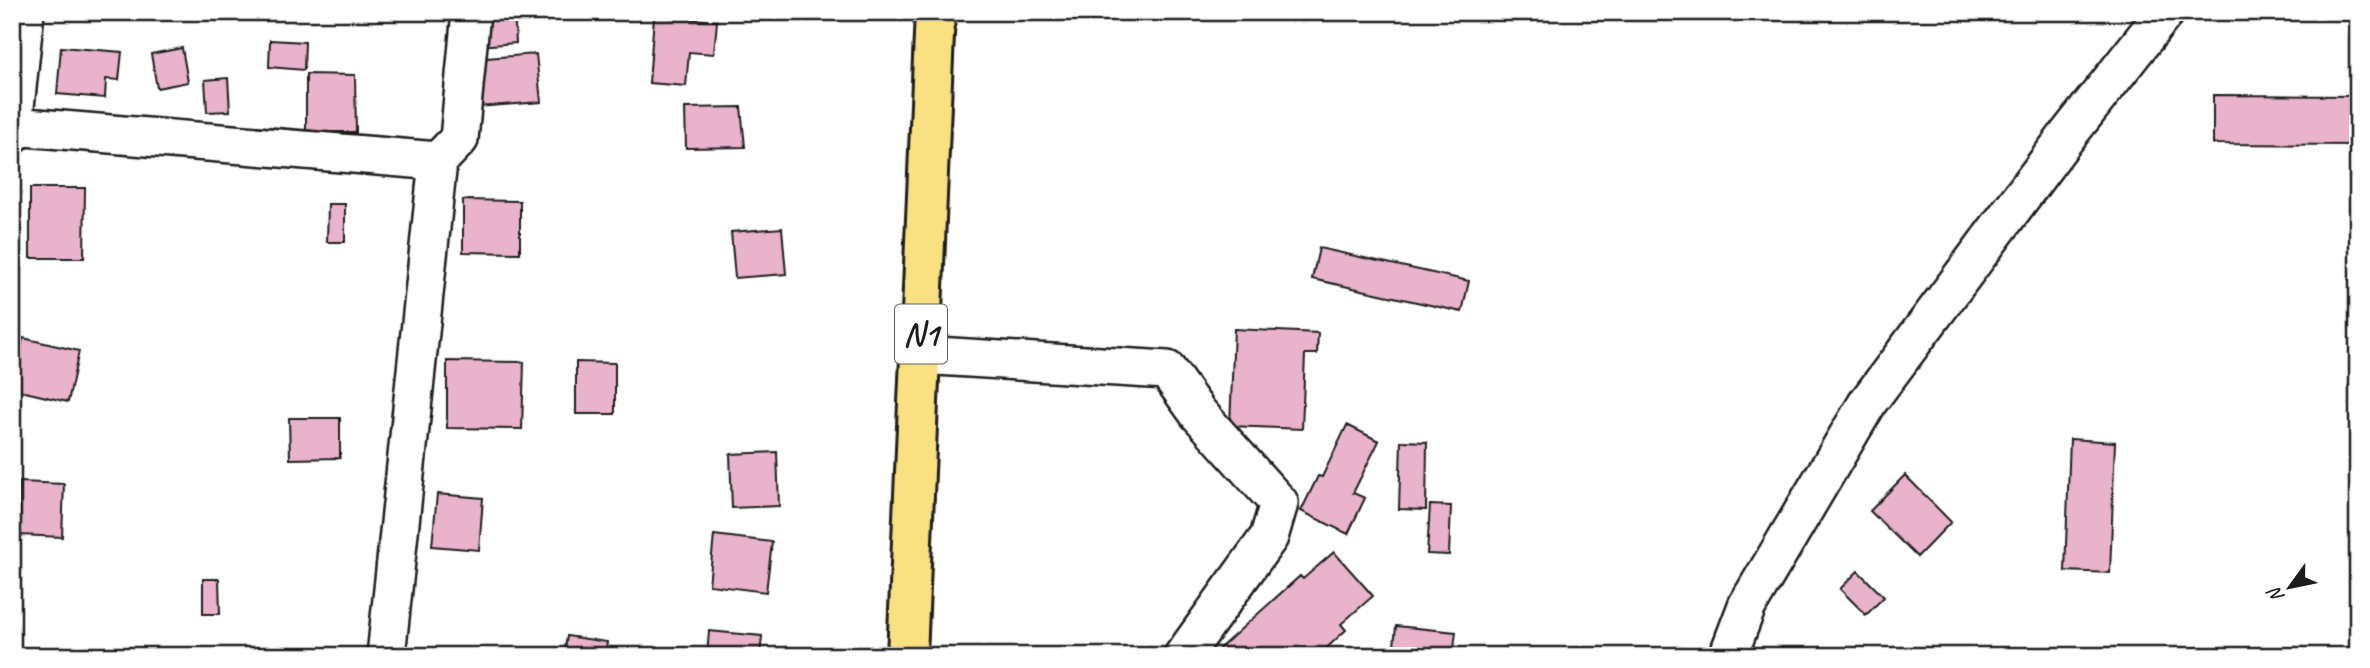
<svg xmlns="http://www.w3.org/2000/svg" width="2370" height="668" font-family="Caveat,sans-serif">
<rect width="100%" height="100%" fill="#fff"/>
<filter id="ink" filterUnits="userSpaceOnUse"><feTurbulence type="fractalNoise" baseFrequency=".0143" numOctaves="2"/><feDisplacementMap in="SourceGraphic" scale="14" xChannelSelector="R" yChannelSelector="G"/><feConvolveMatrix kernelMatrix="1 2 1 2 8 2 1 2 1" color-interpolation-filters="sRGB"/></filter>
<g filter="url(#ink)">
<path fill="#e9b3cc" stroke="#1c1c1c" stroke-width="2" d="M514 12 516 43 479 46 476 14Z
M654 16 717 21 714 54 689 52 686 86 649 83Z
M270 40 305 42 304 70 269 67Z
M61 47 122 52 119 80 106 79 105 98 57 94Z
M182 48 188 82 157 88 151 54Z
M536 54 541 102 478 107 474 59Z
M306 74 355 75 356 132H306Z
M228 78 230 111 207 112 205 80Z
M2213 95 2356 96V145L2213 144Z
M741 107 745 147 686 148 685 108Z
M30 188H85L84 258H30Z
M463 200 520 201V253L463 252Z
M328 204H345V242H327Z
M782 228 786 274 735 278 731 232Z
M1319 248 1469 281 1462 312 1312 279Z
M1234 329 1318 333 1317 354H1305L1302 429 1230 426Z
M23 338 79 351 68 402 12 389Z
M447 361 524 362 522 429 447 428Z
M576 362 615 363V414H576Z
M289 418H340V458L290 459Z
M1347 425 1379 441 1353 493 1365 498 1348 534 1301 511 1318 476 1322 477Z
M2070 439 2115 442 2110 573 2065 571Z
M1401 441 1427 442 1426 510 1399 509Z
M777 452 779 506 732 508 730 454Z
M1905 475 1951 522 1917 557 1870 511Z
M20 482 64 484 62 537 19 535Z
M437 494 483 498 479 550 432 546Z
M1430 505 1451 506 1449 555 1427 554Z
M714 535 772 542 766 592 709 585Z
M1334 552 1373 596 1341 624 1346 630 1318 656H1211L1300 576 1303 579Z
M1858 571 1884 597 1866 615 1840 589Z
M203 579H219L220 614H203Z
M1396 626 1456 632 1453 656H1393Z
M709 631 762 636 760 656H707Z
M567 636 607 642 605 656H564Z"/>
<g fill="none" stroke-linecap="round" stroke-linejoin="round">
<defs>
<path id="minor" d="M13 126 438 161
M12 135 25 12
M920 355 1167 370 1198 413 1279 503 1269 537 1183 656
M386 656 438 161 459 139 471 12
M1728 656 1747 606 1868 402 2064 140 2165 12"/>
<path id="trunk" d="M907 656 935 12"/>
</defs>
<use href="#minor" stroke="#1c1c1c" stroke-width="42"/>
<use href="#trunk" stroke="#1c1c1c" stroke-width="44"/>
<use href="#minor" stroke="#fff" stroke-width="37"/>
<use href="#trunk" stroke="#f9e181" stroke-width="38"/>
</g>
</g>
<g text-anchor="middle" dominant-baseline="central" stroke-width="5" stroke-linejoin="round" paint-order="stroke">
<rect fill="#fff" stroke="#606060" stroke-width="2" x="895" y="304.5" width="52" height="59" rx="5"/>
<g font-size="33" font-weight="bold" fill="#1c1c1c">
<text x="921" y="334">N1</text>
</g>
</g>
<rect width="2370" height="668" fill="none" stroke="#fff" stroke-width="42"/>
<rect x="21" y="21" width="2328" height="626" fill="none" stroke="#1c1c1c" stroke-width="2.5" filter="url(#ink)"/>
<g transform="translate(2290 587) rotate(237)" stroke="#ffffff" stroke-width="5" paint-order="stroke">
<path d="M0-5L12 26L0 18L-12 26Z" fill="#1c1c1c"/>
<text y="-10" font-size="19" font-weight="bold" text-anchor="middle" fill="#1c1c1c">N</text>
</g>
</svg>
